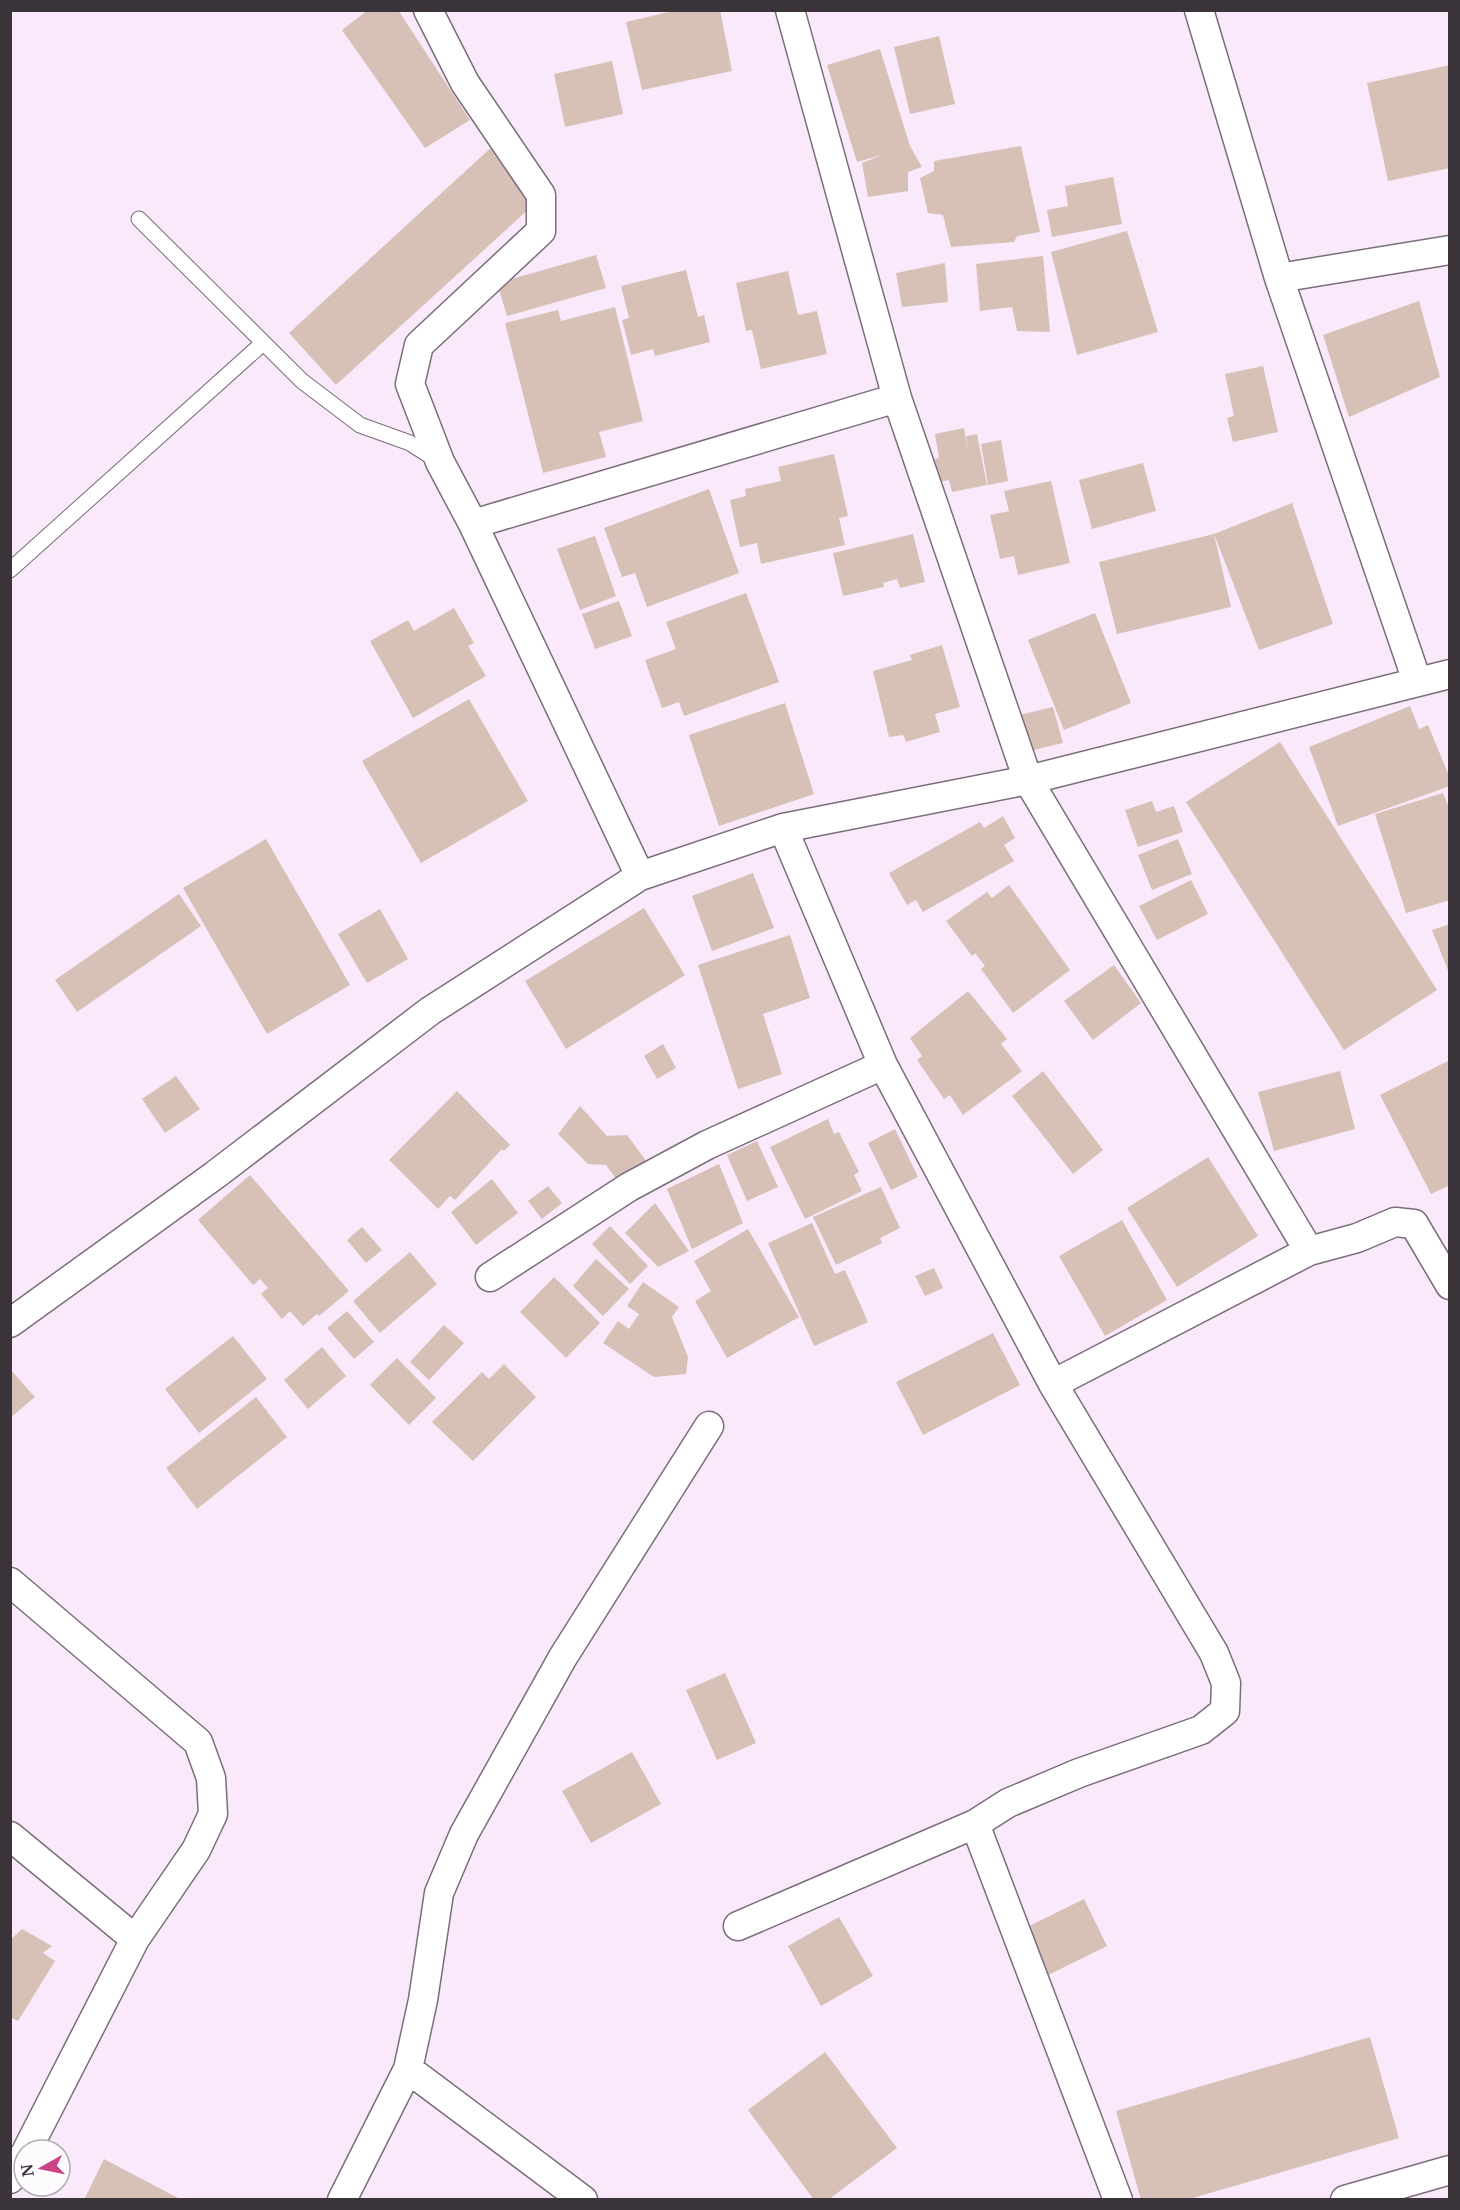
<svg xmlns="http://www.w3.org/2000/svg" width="1460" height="2210" font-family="'Noto Serif',serif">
<rect width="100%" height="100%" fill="#f9e9fa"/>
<path fill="#d7c1b7" d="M368 10H398L470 120 425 148 342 30Z
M677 10H720L732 71 642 90 626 22Z
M939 36 955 104 910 114 894 47Z
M880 49 910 146 922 167 908 172V191L868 197 862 163 882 155 857 162 827 65Z
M612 61 623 114 565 127 554 74Z
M1450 65V168L1388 181 1367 83Z
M495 144 542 197 336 385 289 333Z
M1021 146 1040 232 1017 236 1014 242 951 247 943 215 928 213 920 178 934 171V161Z
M1113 177 1122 224 1052 237 1047 210 1068 206 1065 186Z
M1127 231 1158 332 1077 355 1051 252Z
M596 255 606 288 507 316 497 283Z
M1043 256 1050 332 1017 331 1012 307 980 311 976 264Z
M945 263 948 302 902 307 896 273Z
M686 270 698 317 704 315 710 342 655 356 653 349 631 355 622 320 629 318 621 286Z
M788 271 798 315 817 311 827 354 761 369 752 330 746 331 736 283Z
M1419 301 1440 377 1349 417 1323 335Z
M615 307 643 421 599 432 606 457 543 473 505 323 558 310 561 321Z
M1263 366 1278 432 1233 442 1227 418 1234 416 1225 374Z
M964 428 968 452 966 436 977 434 987 485 952 492 949 480 939 482 935 459 939 458 935 434Z
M1001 440 1008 481 988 485 981 444Z
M834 454 848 516 839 518 845 545 761 564 757 543 740 547 730 500 746 496 745 489 781 481 778 467Z
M1143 463 1156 511 1092 529 1079 480Z
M1051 481 1070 563 1018 575 1014 556 1000 559 990 515 1009 511 1004 491Z
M709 489 739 573 647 607 635 573 622 577 604 528Z
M1292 503 1333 624 1259 650 1214 534 1231 607 1117 634 1099 562 1214 534Z
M913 534 925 582 900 588 897 579 883 583 884 587 843 596 833 553Z
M595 536 616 596 580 610 557 549Z
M746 593 779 682 684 716 679 702 662 708 645 660 676 649 666 622Z
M619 601 632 636 595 649 582 614Z
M454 608 474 643 468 646 486 676 413 718 370 641 408 620 414 631Z
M1095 613 1131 703 1064 730 1028 640Z
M942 645 960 707 935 714 940 732 906 742 903 735 889 737 873 671 912 660 910 655Z
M469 699 528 801 421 863 362 761Z
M785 703 814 794 719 826 689 735Z
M1410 706 1419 729 1428 725 1450 778V786L1338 826 1309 747Z
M1053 707 1063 743 1025 752 1015 716Z
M1280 742 1437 990 1344 1050 1186 802Z
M1443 793 1450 810V900L1406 913 1375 814Z
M1152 801 1156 812 1174 806 1183 832 1138 847 1125 810Z
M1003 816 1015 838 1004 845 1014 861 923 912 916 900 907 905 889 873 980 822 984 828Z
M266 839 350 985 267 1034 183 888Z
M1178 839 1192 874 1152 890 1138 855Z
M753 873 774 928 712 951 692 896Z
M1191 880 1208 914 1157 940 1139 906Z
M1009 885 1070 970 1013 1013 981 969 985 966 975 953 972 956 946 921 987 892 992 898Z
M179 894 201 926 77 1012 55 980Z
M644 908 685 975 566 1049 525 981Z
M380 909 408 959 367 983 338 934Z
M1450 924V973H1449L1432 930Z
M790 935 810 998 763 1014 782 1074 738 1089 698 965Z
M1114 965 1141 1003 1093 1040 1064 1001Z
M968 991 1007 1039 1001 1044 1022 1071 963 1115 950 1095 944 1099 917 1060 922 1056 910 1038Z
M663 1044 676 1068 657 1079 644 1056Z
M1450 1060V1185L1431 1194 1380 1095Z
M1043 1071 1103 1150 1073 1174 1012 1096Z
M1340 1071 1355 1129 1274 1151 1258 1092Z
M176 1076 200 1109 165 1133 142 1099Z
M457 1091 510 1145 504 1151 502 1149 455 1200 450 1196 438 1209 389 1160Z
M580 1106 607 1136 627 1135 647 1162 617 1180 606 1165 588 1164 558 1134Z
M828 1119 834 1134 839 1132 859 1172 854 1175 862 1191 805 1219 770 1147Z
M895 1129 918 1177 891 1190 868 1143Z
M757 1141 778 1187 747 1201 727 1155Z
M1208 1157 1258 1236 1177 1287 1127 1208Z
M719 1164 743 1223 692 1249 667 1189Z
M250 1175 349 1291 319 1316 317 1314 303 1326 290 1311 282 1319 261 1294 268 1288 260 1279 253 1285 198 1220Z
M492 1179 518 1213 476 1245 451 1212Z
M548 1186 562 1203 542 1219 528 1201Z
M881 1187 900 1228 880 1238 882 1243 836 1265 813 1217Z
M655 1203 689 1251 658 1267 625 1233Z
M1122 1220 1167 1300 1105 1336 1059 1256Z
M812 1223 835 1274 845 1270 868 1322 814 1346 768 1243Z
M610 1226 648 1266 630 1284 592 1244Z
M362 1227 382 1250 366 1263 347 1240Z
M748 1229 799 1317 727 1358 695 1301 711 1291 694 1261Z
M410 1252 437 1284 380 1333 353 1301Z
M596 1259 629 1289 603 1316 573 1286Z
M934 1268 943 1288 925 1296 915 1276Z
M554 1277 600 1323 566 1358 520 1312Z
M643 1282 679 1307 672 1317 688 1357 686 1374 654 1377 603 1343 618 1321 629 1329 639 1314 627 1306Z
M347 1311 374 1342 354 1359 327 1328Z
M444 1325 464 1343 429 1380 410 1362Z
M993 1333 1020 1385 923 1435 896 1382Z
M233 1336 267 1379 199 1433 165 1389Z
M322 1347 346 1376 308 1409 284 1380Z
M397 1358 436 1398 409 1425 370 1385Z
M504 1364 536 1397 473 1461 432 1422 482 1372 489 1379Z
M10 1369 35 1397 10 1418Z
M256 1397 287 1437 197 1509 166 1468Z
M725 1673 756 1743 717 1760 686 1690Z
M632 1752 661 1804 591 1843 562 1791Z
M1084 1899 1107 1946 1044 1977 1021 1930Z
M839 1917 873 1976 821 2006 788 1946Z
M22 1929 52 1946 43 1953 55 1961 18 2021 10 2017V1940Z
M1370 2037 1399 2138 1186 2200H1141L1116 2111Z
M825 2052 897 2148 828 2200H814L748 2110Z
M104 2159 182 2200H84Z"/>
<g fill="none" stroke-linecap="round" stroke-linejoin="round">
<defs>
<path id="lane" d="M139 219 302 381 360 425 410 443 435 459
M10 570 263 343"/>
<path id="street" d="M428 10 465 83 541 195V231L419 345 410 384 440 462 473 524 640 876
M790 10 897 398 1028 780 1309 1251 1357 1238 1395 1222 1414 1224 1450 1285
M1199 10 1279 278 1417 681
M1279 278 1450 250
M473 524 897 398
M490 1277 629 1187 707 1145 883 1065
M10 1323 215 1175 430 1011 640 876 783 828 1028 780 1450 674
M1053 1384 1309 1251
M10 1582 198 1742 211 1778 213 1814 196 1850 135 1939 27 2150
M975 1824 1118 2200
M10 1836 135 1939
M738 1926 975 1824 1008 1803 1079 1773 1201 1730 1225 1711 1226 1683 1214 1653 1053 1384 883 1065 783 828
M408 2069 583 2200
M10 2179 24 2155
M342 2200 408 2069 423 2000 439 1893 464 1834 563 1657 709 1426
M1345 2200 1450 2170"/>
</defs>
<use href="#lane" stroke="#7b6d7c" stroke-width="17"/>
<use href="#street" stroke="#7b6d7c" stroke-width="31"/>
<use href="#lane" stroke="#fff" stroke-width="15"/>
<use href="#street" stroke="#fff" stroke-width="28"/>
</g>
<rect width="1460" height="2210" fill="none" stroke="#3a343a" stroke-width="24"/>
<g transform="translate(42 2168) rotate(261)"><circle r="28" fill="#fefbfe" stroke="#b0abb0" stroke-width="1.5"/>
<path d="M0-4.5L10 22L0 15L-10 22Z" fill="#c94486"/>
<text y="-9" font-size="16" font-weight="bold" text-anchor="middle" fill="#3a343a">N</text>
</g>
</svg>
